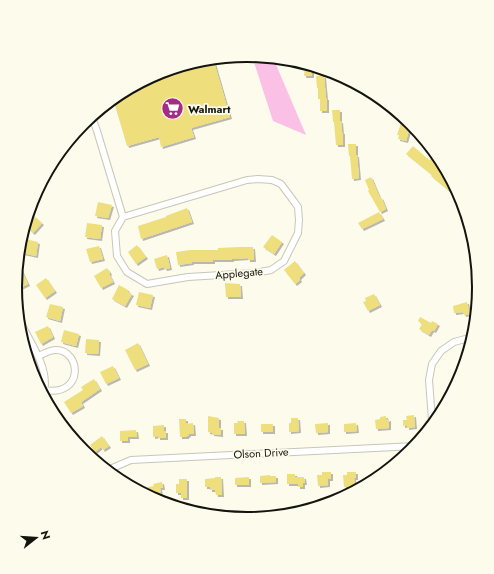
<svg xmlns="http://www.w3.org/2000/svg" width="494" height="574" font-family="Jost,sans-serif">
<defs>
<filter id="shadow"><feDropShadow dx="2" dy="2" stdDeviation="0" flood-color="#0004"/></filter>
</defs>
<rect width="100%" height="100%" fill="#fdfbeb"/>
<path fill="#fbc0e6" d="M252 56 274 60 306 135 273 121Z"/>
<path fill="#eede7b" filter="url(#shadow)" d="M214 62 230 117 191 128 194 137 161 147 159 137 127 146 114 102 158 73Z
M305 67 312 68V76H304Z
M316 76H324L326 98H327V111H320V99H318V88H317Z
M332 110H340V121H341L342 132H343V145H336L334 122H333Z
M404 118 410 122 409 127H410L406 141 398 139 399 135H397L402 120 403 121Z
M348 144H356V155H357L359 178 352 179 350 156H349Z
M413 146 429 160 434 158 432 162 445 173 452 185 448 190 431 176 432 175 406 154Z
M371 177 380 198 381 197 386 209 380 212 368 191 369 190 365 180Z
M98 202 112 205 108 218 95 216Z
M187 208 192 222 141 239 138 226 166 217V216Z
M379 212 383 219 362 229 358 223Z
M32 214 42 223 33 233 27 228 29 217Z
M87 223 102 225 100 239 85 237Z
M272 235 282 242 274 254 263 247Z
M25 239 38 242 36 256 22 253Z
M137 245 146 257 136 264 128 252Z
M99 246 103 259 90 262 86 249Z
M240 247H253L254 260H248V258L232 259V260H213V262H192V263L178 265 176 252 190 250H218V248Z
M167 255 170 268 165 269 164 267 157 269 154 259Z
M295 261 304 273 299 278 300 280 295 284 284 270Z
M107 268 110 273 109 274 113 282 101 288 94 276Z
M21 269 28 284 16 290 15 287 18 271Z
M46 278 55 291 45 298 36 285Z
M225 283 240 284 241 297H226Z
M119 285 128 290V292L132 294 125 306 112 299Z
M139 292 153 295 150 308 136 305Z
M374 294 380 305 368 311 363 302 366 301 365 298Z
M467 302 470 314 464 315 463 312 454 313 453 306Z
M50 304 63 307 60 321 46 317Z
M420 317 431 323 432 321 438 324 434 331 432 330 429 335 419 329 422 324 418 321Z
M48 326 53 337 41 344 35 332Z
M64 330 79 334 76 346 61 342Z
M86 339 99 340 98 354 85 353Z
M138 343 148 364 135 370 125 350Z
M113 366 119 378 106 384 100 372Z
M94 379 100 389 81 402 83 406 71 413 64 402 83 390 81 387Z
M414 415 415 427 407 428V425L403 426V420H407L406 416Z
M208 416 219 418V428H221V435L212 434V433L208 432Z
M386 416V420L389 419V428L376 429 375 420 380 419V417Z
M291 418H298L299 431 289 432V423H291Z
M179 419H186V424L193 423 194 434H189V435L187 436V437H180Z
M237 421H244L245 434H234V423H238Z
M328 423V432L316 433 315 424Z
M356 423 357 431 344 432V424Z
M261 424H273V432H261Z
M164 425V431H166V438H158V436L153 437V426Z
M136 430 137 437H128V441H120V431Z
M102 436 109 446 103 450 101 447 95 452 90 445Z
M322 472H331V479H328V485L318 486 317 475H322Z
M347 472H356V478H354L355 489H348V487H344L343 475H347Z
M287 474H295V477H304L305 483H303V487H298V484H287Z
M270 475V476H276V482L260 483V476Z
M215 477H221L222 495H216L215 490H210V487H205V479L215 478Z
M249 477V485H235V478Z
M179 479H187V498H181V493H176V484H179Z
M162 482 163 488H160L161 495 152 497 150 496 148 487 154 486 153 484Z"/>
<g fill="none" stroke-linecap="round" stroke-linejoin="round">
<defs>
<path id="street" d="M92 117 97 131 123 217
M258 179 272 180 281 184 290 196 298 207 299 220 298 233 284 261 271 270 254 273 188 277 147 284 127 272 117 256 115 231 123 217 247 180Z
M23 327C33 347 49 369 44 392
M38 356C44 354 49 350 56 350 81 350 85 397 44 390
M432 420 429 380 432 364 441 351 454 342 469 338
M110 469 131 460 415 446"/>
</defs>
<use href="#street" stroke="#c9c6b7" stroke-width="8"/>
<use href="#street" stroke="#fff" stroke-width="6"/>
</g>
<defs>
<symbol id="supermarket-disc" viewBox="-11 -11 22 22"><circle r="9.5" fill="#a32c84" stroke="#fdfbeb"/><path d="M-6-5.5h2.5l.6 2H6L4.5 2H-2.5L-4.4-4H-6ZM-1.5 3.2a1.3 1.3 0 1 0 .1 0ZM3 3.2a1.3 1.3 0 1 0 .1 0Z" fill="#fff"/></symbol>
</defs>
<g fill-rule="evenodd">
<use href="#supermarket-disc" x="160" y="96" width="25" height="25"/>
</g>
<g text-anchor="middle" dominant-baseline="central" stroke-width="3.5" stroke-linejoin="round" paint-order="stroke">
<g font-size="11" font-weight="bold" fill="#14140e" stroke="#fdfbeb" text-anchor="start">
<text x="188" y="109">Walmart</text>
</g>
<g font-size="11" fill="#14140e" stroke="#fdfbeb">
<text transform="translate(239 273) rotate(-5)">Applegate</text>
<text transform="translate(261 453) rotate(-3)">Olson Drive</text>
</g>
</g>
<path d="M0 0H494V574H0ZM22 287a225 225 0 1 1 450 0a225 225 0 1 1-450 0Z" fill="#fdfbeb" fill-rule="evenodd"/>
<path fill="none" stroke="#14140e" stroke-width="2" d="M22 287a225 225 0 1 1 450 0a225 225 0 1 1-450 0Z"/>
<g transform="translate(36 538) rotate(73)" stroke="#fdfbeb" stroke-width="3" paint-order="stroke">
<path d="M0-3L7 15L0 10L-7 15Z" fill="#14140e"/>
<text y="-6" font-size="11" font-weight="bold" text-anchor="middle" fill="#14140e">N</text>
</g>
</svg>
